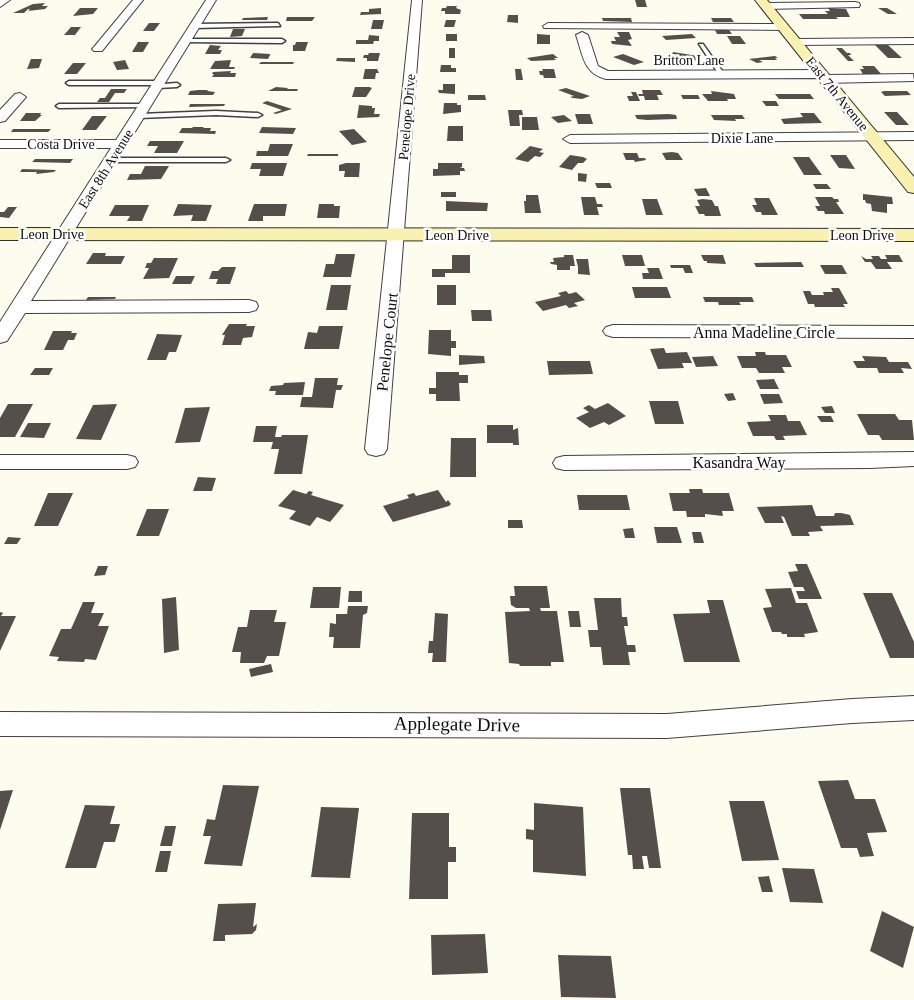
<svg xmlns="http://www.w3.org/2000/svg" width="914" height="1000" font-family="'Times New Roman',serif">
<rect width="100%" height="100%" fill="#fefbef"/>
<path fill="#554f4b" d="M635 0H645L647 7H637Z
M45 3 42 6H48L45 9 28 11 30 9H28L24 13H13L33 4Z
M447 6H457L456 8 461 10 460 14H445V11H441L442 8H446Z
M80 8H98L93 14 73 16Z
M381 8V14L360 15 361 12H369V9Z
M828 8 846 9 850 17H836L838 19H803L799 14H828L825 11H830Z
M878 8H887L897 14H888Z
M508 15H518V23L507 22Z
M268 17 267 20H242L243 18Z
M287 17H315L312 21H286Z
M602 18H631L632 22 603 21Z
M711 18H731L734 22H713Z
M373 20H384L382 29H371Z
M446 20H456L454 27H444Z
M149 23H160L154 31H143Z
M71 27H81L75 35H64Z
M233 29H245L242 36 230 37Z
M715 30H729L732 34H717Z
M617 32H629L632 39 628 40 632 46 612 44 611 41H616L614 37H620Z
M446 34H457V41H446Z
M537 34 550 35V44H537Z
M692 34 696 38 666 40 662 36Z
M369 35 379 36V41H374L373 44H356V40H368Z
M727 36H740L746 44H732Z
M138 42H149L143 52H132Z
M296 42H308L305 51H293V45H295Z
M210 45 221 46 218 50H222L220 54H205Z
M875 45H888L902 58H888Z
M449 48H455V58H449Z
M836 48H842L847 53H850L851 55H848L854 61H848Z
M673 52 698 56 696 57 700 58 697 61 692 60 687 64 676 62 683 57 672 55Z
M253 53 270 54V55L268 59 250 58Z
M369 53H380L378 61H367V58H363L364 55H368Z
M553 54 558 58H554L556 60 531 61 527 58Z
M623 54 644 62 634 65 613 57Z
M775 56 778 58H775L777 60H759L763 62 757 63 749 59Z
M337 58H355V62L336 61Z
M31 59H42L39 68 27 69Z
M125 60 129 69 117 70 113 62Z
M231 60 229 67H235L234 69H210L215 61Z
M261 62H294L293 64H259Z
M73 63H86L77 74H64Z
M441 65H451V68H456V72H440Z
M862 66H874L883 76H864L860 69H864Z
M365 69H377L379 73H376L375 79H363Z
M515 69H521L523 80H516Z
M542 69H554L556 78H544L543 75H540L539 71H543Z
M231 71 230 73H236L235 77H212L214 74H212L213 72Z
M443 84H455V94L439 93 438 90H443Z
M276 87 288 88 287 89H298L297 91H268Z
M355 87H369L372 88 366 97H352Z
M566 88 590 96 582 99 573 98 570 97 574 96 558 90Z
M111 89H127L124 93H115L109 102H97L100 98H105Z
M198 90H208L207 91 215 92 213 95H188L190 91Z
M642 90H660L663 95H657L659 100H645L644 96H639L638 94H643Z
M711 91 734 94 736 99H727L728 101H708L702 94H712Z
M884 91H907L911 95 885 96 881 92Z
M631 92H636L640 101H629L627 96H633Z
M775 94H810L814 99H779Z
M468 95H485L486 100H468Z
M681 95H698L700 99H683Z
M267 101 292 109 276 114 273 113 282 110 262 103Z
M762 101H776L779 106H766Z
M444 103H457V105H461V112L443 114Z
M190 104H225L224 106 189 107Z
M359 105 372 106V108H375L374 114H380L379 117 357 118Z
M508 110H522L523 115H519L520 126H510Z
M884 112H897L909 125H896Z
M26 113H41L40 115H42L35 121H20Z
M800 113H814L822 123 784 124 781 119 803 117Z
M575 114H590L593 124H578Z
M669 114 676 115 677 119 647 120 637 119 635 115Z
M564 115 572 121 558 123 551 117Z
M711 115H742L745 119H735L736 121 714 120Z
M92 116H107L96 130H82Z
M522 117H537L539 130H522Z
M448 126H463V141H447Z
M193 127H204L203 128H211L210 131H216L215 134 179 133 182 128H192Z
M262 127 296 128 293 134 259 133Z
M13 129H51L48 132H11Z
M354 129 367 142 352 145 339 131Z
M150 141H184L177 153H154L158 146H147Z
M270 144H293L288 156H256L257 151H268Z
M530 146 543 149 539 152 544 153 540 157 535 156 528 162 515 159Z
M672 152 678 153 683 160H666L662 153Z
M623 153H637L639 158H645L646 160 635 162 634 160H626Z
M308 154H338V156H307Z
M570 155 583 157 587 159 583 163H578L572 170 559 167Z
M830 155H846L855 169 839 168Z
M793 157H809L822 175H804Z
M35 159H73L70 163 32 162Z
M252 163H287L283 176H259L261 169H250Z
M346 163H360L359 177H344L345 171H339V165Z
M438 163H462V167L460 168H464L465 171H460V175L433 176V169H438Z
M145 166H169L161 179 127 180 130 174H141Z
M22 169 56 170 54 172 36 174 37 172H20Z
M578 173 587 174 586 182 578 181Z
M595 183H610L612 188H597Z
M813 184H827L831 189H816Z
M706 188 710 196H698L694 189Z
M441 192H456V197H441Z
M863 194 892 197 893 204H887V213L872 211 871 204 866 203 865 200H863Z
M526 195H538L541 213H525L524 201H526Z
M581 197H595L597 204H602L603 207H597L599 215H584Z
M815 197H832L834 199H838L839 202H836L844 214H825L824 211H818L815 206H820Z
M754 198H769L778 215H762L761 212H756L752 205H757Z
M642 199H657L663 215H646Z
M703 199 712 200 715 206H718L721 216H705L704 214H699L695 206H700L697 200Z
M446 201 488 203 487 211H446Z
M178 204 212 205 206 221H191L193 215 173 216Z
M254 204H287L285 216H263V221H248Z
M319 204H334V206H340L339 218H317Z
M115 205H149L142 221H127L130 216H109Z
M8 207H17L9 218 0 217V212H4Z
M93 253H106L105 256H125L121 264H86Z
M336 254H355L351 277H323L326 264H334Z
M452 255H470V273H445V277H432V269H452Z
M564 255H573L575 266H570V270H557V265L551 264 550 262H554L553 258 564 257Z
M622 255H642L645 266H625Z
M701 255H723L726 264 707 263V261H704Z
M885 255H899L903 262H887L892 269H876L871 262H865L861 256 866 259H873L871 256H879L881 259H887Z
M154 258H178L169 278 143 279 149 268H145L147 263H151Z
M576 259H588L590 275 578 274V267Z
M801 262 804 267H756L754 263Z
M670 265H690L693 273H685L683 268H671Z
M820 265H842L847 274H825Z
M222 267H236L230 284H216L218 279H209L212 271H218Z
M647 268H659L663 279H643L642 273H649Z
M176 276H195L191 284H172Z
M331 285H351L347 310H326Z
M437 285H456V305H437Z
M632 287H667L671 298H635Z
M831 288H839L848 304H843L845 307H815L814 304H808L803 291H810L812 295H824L823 292H833Z
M566 291 569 294 576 292 585 300 574 303 578 306 569 308 566 305 543 311 535 302 561 296 558 293Z
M88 297H116L115 299 86 300Z
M703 297H752L754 302H739L741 305H719L718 302H705Z
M471 310H491L492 321H472Z
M229 324H247L246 326H255L252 337 243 338 241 345H222L225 335H222Z
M319 326H343L339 349H304L308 332 317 333Z
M429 330H451V341H456V348H451V356L428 354Z
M53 331H72L71 333H77L74 340H68L63 350H44Z
M157 334 182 335 176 352H169L166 360H147Z
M664 348 666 353 687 352 692 363H682L684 368 658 369 650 349Z
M755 352H765L766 355H786L792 367H782L785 373H759L756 368H742L737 356H756Z
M459 355 484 356 485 363 459 365Z
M713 356 718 366 696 367 692 357Z
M862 356 886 357 889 362H908L912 369 901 368 904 373H879L877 368H857L853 361H865Z
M547 361H590L593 374 549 375Z
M35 368H53L49 375H30Z
M436 372H459V375H468V383H459L460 401H436V394H429V388H436Z
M315 378H338L337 385H343L341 390H336L333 408 300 407 302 397H312Z
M774 379 779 389H760L756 380Z
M305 382 303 395H275L276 391H269L271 386 283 385 284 383Z
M733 393 736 400 728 401 724 394Z
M760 394H779L783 403 764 404Z
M649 401H678L684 424H655Z
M608 403 626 416 609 425 604 422 590 428 576 418 589 412 583 408 589 405 595 409Z
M8 404H33L15 437H0V418Z
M117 404 101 440 76 439 93 405Z
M832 406 835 413H825L821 407Z
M210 407 200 442 175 443 185 408Z
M857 414H895L899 420H912L914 440H882L879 435H868Z
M768 415H786L788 421H800L807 435 783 436 785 440H776L774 436H753L747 422 771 421Z
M817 416H831L834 422H821Z
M28 423H51L44 438 20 437Z
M487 425H513V430L518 428 519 445H513V443H487Z
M256 426H277L275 437H281L282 435H308L302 474H274L279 449H271L273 442H253Z
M451 438H476V477H450Z
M198 477 216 478 212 491H193Z
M689 489H702L703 493H729L734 511H722L723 516 705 514V517H687L686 511H673L669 493H690Z
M293 490 306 494 309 491 313 492 311 495 344 505 330 522 317 517 310 526 289 519 296 511 278 506Z
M438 490 446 502 448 500 451 504 449 506 393 522 383 506 409 498 407 495 414 493 416 496Z
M48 493H73L58 526H34Z
M577 495H627L630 510H579Z
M812 505 816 516H834L835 513H841L850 515 854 525 820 526 823 531 808 532 810 536H792L784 517 781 516 784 523H765L757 507Z
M147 509H169L159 536H136Z
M508 520H522L523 528H508Z
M654 527H677L682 543H657Z
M633 528 635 538H625L623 529Z
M692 532H701L704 543H694Z
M8 537 21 538 17 544H4Z
M795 564H807L822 599H799L796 591H805L803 587H794L788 572 798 571Z
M98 566H108L105 575 94 576Z
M514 586H547L550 608H540L541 611H557L564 662H551V666H520L519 664 509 663 505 612 530 611 529 608H516L511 605 510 596H515Z
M313 587H341L339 608H310Z
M791 588 796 603H807L818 632 804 634 805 637H787V634H782L781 632H772L763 608 772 607 765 589Z
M349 591H362V602H348Z
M863 593H892L914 642V658H890Z
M176 597 179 650 164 653 162 599Z
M594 598H621L622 617H627L628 626H624L627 645H635L636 652H628L630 665H603L601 647H590L588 630H598Z
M707 600H723L740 662H684L673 614 710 613Z
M83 602H95L91 613H104L98 626H109L96 660 85 659 84 662 57 661 59 657 49 656 61 629H71Z
M348 606H368L367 613 363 615 360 648H333L334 637H329L330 623 336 624V614H347Z
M250 610H277L274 622H286L279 656H267L264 663H240L241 652H232L238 627H247Z
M568 611H579L581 627H570Z
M0 612 3 613 1 616H16L0 651Z
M435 613 448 614 446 662H432L433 653H428L429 641H433Z
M271 664 273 672 251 677 249 669Z
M848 780 855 799H875L887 832 867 833 874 856 860 857 857 848H841L818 781Z
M223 785 259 786 242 866 204 864 211 836H203L207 819 215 820Z
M620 788H650L661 868H649L647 856H642L644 869H633L632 855H628Z
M13 790 0 830V791Z
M729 801H764L779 860 742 861Z
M534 803 583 807 586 876 533 872V840L526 839V829L534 830Z
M85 805 115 806 110 824H120L115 842H104L96 868H65Z
M321 807 359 808 350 878 311 877Z
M412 813H449V847H456V862H448V899H409Z
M165 826H176L172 846H160Z
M160 851H171L167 872H155Z
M782 868 814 869 823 903 790 902Z
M769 876 773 892H762L758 877Z
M256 903 253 927 257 924 256 930 252 934 225 935V941H213L218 904Z
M882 911 914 927 903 968 870 951Z
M485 934 488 973 432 975 431 935Z
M558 955 611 956 616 998 561 997Z"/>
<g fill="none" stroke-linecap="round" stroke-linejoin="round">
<defs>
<path id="lane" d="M278 23 280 26 195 28 192 26 195 24Z
M184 39H282L285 41 282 43 186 42Z
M699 44H703L725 75 724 76H720Z
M160 81 163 84 177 83 180 85 177 87 158 88 155 85H69L66 83 69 81Z
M146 104 149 106 148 107 59 108 56 106 59 104Z
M216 111 258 113 262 115 258 117 216 115 139 118 135 116 139 114Z
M108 158H226L230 160 226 162H108Z"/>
<path id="street" d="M0 0H10L0 7Z
M133 0H143L102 51H94L92 49 94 47Z
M206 0H216L31 301 249 300 256 302 258 306 256 310 249 312 25 313 7 341 0 343V322L111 148H0V140H116Z
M412 0H422L387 449 384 454 376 456 368 454 365 449Z
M855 2 859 3 860 5 859 7 765 9 760 6 765 3Z
M548 23 783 24 788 27 783 30 544 28 543 26Z
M582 32 588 35 598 66 608 71 821 70 825 71 826 75 913 74 914 81 825 83 821 82 820 78 606 79C583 73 583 55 576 35Z
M914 38V44L795 45 789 42 795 39Z
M20 93 26 97 5 121 0 122V110L15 94Z
M914 132V140L570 143 563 139 570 135Z
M613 325 914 326V338L613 337 606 335 603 331 606 327Z
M914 452V466L870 468 564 470 556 468 553 463 556 458 564 456Z
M0 455H127L135 457 138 462 135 467 127 469H0Z
M914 696V720L852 723 667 738 0 736V712L667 714 852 699Z"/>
<path id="secondary" d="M755 0H767L914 177V193L908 192Z
M0 228 914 229V241L0 240Z"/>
</defs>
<use href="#lane" stroke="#414141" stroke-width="3"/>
<use href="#street" stroke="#414141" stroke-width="2"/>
<use href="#secondary" stroke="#303030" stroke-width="2"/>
<use href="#lane" fill="#fff" fill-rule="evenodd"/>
<use href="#street" fill="#fff" fill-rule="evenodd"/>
<use href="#secondary" fill="#f9f1af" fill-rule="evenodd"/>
</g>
<g text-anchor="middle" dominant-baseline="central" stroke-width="5" stroke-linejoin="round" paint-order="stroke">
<g font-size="14" fill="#0e0e0e" stroke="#fff">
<text x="689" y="60">Britton Lane</text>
<text transform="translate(837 94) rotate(51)">East 7th Avenue</text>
<text transform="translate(407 117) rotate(-85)">Penelope Drive</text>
<text x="742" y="138">Dixie Lane</text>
<text x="61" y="144">Costa Drive</text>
<text transform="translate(106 169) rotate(-58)">East 8th Avenue</text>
<text x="52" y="234">Leon Drive</text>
<text x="457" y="235">Leon Drive</text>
<text x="862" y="235">Leon Drive</text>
</g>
<g font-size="16" fill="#0e0e0e" stroke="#fff">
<text x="764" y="332">Anna Madeline Circle</text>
<text transform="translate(387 342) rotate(-84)">Penelope Court</text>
<text x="739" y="462">Kasandra Way</text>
</g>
<g font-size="19" fill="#0e0e0e" stroke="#fff">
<text transform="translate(457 724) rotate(1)">Applegate Drive</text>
</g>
</g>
</svg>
